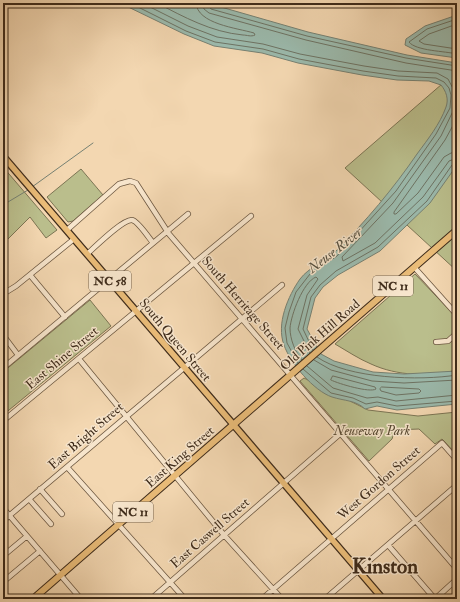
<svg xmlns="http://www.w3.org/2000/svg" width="460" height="602" font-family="'IM FELL Double Pica',serif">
<rect width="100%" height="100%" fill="#f3d7b1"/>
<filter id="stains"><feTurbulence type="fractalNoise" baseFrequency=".005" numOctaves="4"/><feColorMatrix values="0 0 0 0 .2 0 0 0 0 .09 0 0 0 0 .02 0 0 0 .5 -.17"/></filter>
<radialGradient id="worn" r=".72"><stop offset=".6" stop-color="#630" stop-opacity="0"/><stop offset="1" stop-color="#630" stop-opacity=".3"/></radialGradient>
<path fill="#babe8c" stroke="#7c7554" d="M457 71V271L345 168Z
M3 167 57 230 46 238 30 217 3 244Z
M81 169 103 195 73 221 68 222 47 197Z
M415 274 457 318V370C429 377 397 376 371 364 359 359 347 351 335 344Z
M90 300 111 326 3 415V372Z
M304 378 368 410 418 416 457 412V455L442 439 435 444 419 429 395 430 392 439 369 461 300 381Z"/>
<path fill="#9bbaad" stroke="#768173" d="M120 3H207L308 32 407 55 457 63V165L430 203 380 251 338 275 323 287 315 298 307 329 321 354 334 361 373 372 404 374 457 371V404L397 410 377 406 365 409C356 400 344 401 332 397 314 391 290 363 284 345 276 324 288 296 300 279 309 267 325 262 336 251 366 221 393 189 417 154 428 139 440 124 446 107 449 99 446 91 441 85L429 81 397 80 362 75 298 63 262 53 214 46 184 34Z
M457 15V58L421 53 405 45 406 39 425 26Z"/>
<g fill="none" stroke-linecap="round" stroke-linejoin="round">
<path stroke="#6d7364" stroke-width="1" d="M130 3 186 31 215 42 263 49 299 59 363 71 398 76 436 78 444 82 449 88 451 95 450 108 436 134 396 191 337 256 310 274 296 292 289 312 285 328 287 343 298 363
M142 3 188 26 217 37 263 44 300 54 364 66 398 71 437 73 448 79 456 94 455 107 441 136 393 203 342 257 343 261 375 243 423 197 449 161 457 158
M157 3C184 17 211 32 243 35 247 35 251 37 255 35L254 33C237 28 197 24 196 3
M202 3 204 9 209 13 306 40 406 63 457 71
M207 3 211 9 307 36 406 58 457 66
M457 19 427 29 409 42C416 51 445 51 457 54
M457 24 429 34 419 41 424 44 457 49
M457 118 445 140 394 212V214H396L418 193 444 157 451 153 457 152
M313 350 303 329 311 297 320 285 336 271 378 247 427 201 452 165 457 163
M317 357C348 379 420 381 457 375
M302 360C295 352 290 339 290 328 291 315 303 282 316 277L318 279 307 295 298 329 310 353
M314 360 331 370 372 381 404 383 457 380
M307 366 333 388 367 398 378 397 396 401 457 395
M303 369 331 393 353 398 366 404 377 402 397 406 457 401
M333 376 375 387 376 389C370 393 339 384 331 380Z
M382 387 419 389 421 391 419 393 396 395 381 391 380 389Z"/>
<path stroke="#768173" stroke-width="1" d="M32 187 93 143
M3 205 28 190"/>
<defs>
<path id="minor" d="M67 230 119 184 130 181 136 183 169 234 457 569
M87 254C95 247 123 219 132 220 138 221 149 238 153 243
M414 267 457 315
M30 275 65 317
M3 294 16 286 74 239
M6 339 18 355
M436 342 448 341 457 333
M79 359 224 535 282 599
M3 368 188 214
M3 421 251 216
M67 467 185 599
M40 489 62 514
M29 499 51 524
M3 508 81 599
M3 521 282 285
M388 545 435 599 457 579
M3 556 27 536
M3 582 40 551
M151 599 341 433
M262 599 442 443 457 460
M325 599 457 485"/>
<path id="major" d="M3 156 383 599"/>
<path id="highway" d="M33 599 457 230"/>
</defs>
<use href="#minor" stroke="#6c5740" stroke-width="6"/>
<use href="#major" stroke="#3f2c1b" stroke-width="8"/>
<use href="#highway" stroke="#3f2c1b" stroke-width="8"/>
<use href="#minor" stroke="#f7e5cc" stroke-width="4.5"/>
<use href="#major" stroke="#eabc78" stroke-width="5.5"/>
<use href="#highway" stroke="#eabc78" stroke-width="6"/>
</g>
<g text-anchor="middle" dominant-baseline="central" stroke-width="3" stroke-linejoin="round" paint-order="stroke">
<g fill="#f7e5cc" stroke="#766450" stroke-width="1">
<rect x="89" y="271" width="42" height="20" rx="3"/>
<rect x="373" y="276" width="40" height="20" rx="3"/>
<rect x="113" y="502" width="40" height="20" rx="3"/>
</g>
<g font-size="12" font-weight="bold" fill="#3f2c1b">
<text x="110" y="281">NC 58</text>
<text x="393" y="286">NC 11</text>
<text x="133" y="512">NC 11</text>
</g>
<g font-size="13" fill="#3f2c1b" stroke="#f7e5cc">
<text transform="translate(243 303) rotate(49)">South Herritage Street</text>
<text transform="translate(320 335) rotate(-41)">Old Pink Hill Road</text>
<text transform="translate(175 340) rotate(50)">South Queen Street</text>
<text transform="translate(62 358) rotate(-40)">East Shine Street</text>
<text transform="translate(86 436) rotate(-41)">East Bright Street</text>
<text transform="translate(180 457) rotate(-41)">East King Street</text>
<text transform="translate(379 483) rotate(-41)">West Gordon Street</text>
<text transform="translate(210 533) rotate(-41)">East Caswell Street</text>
</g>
<g font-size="13" font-style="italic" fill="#584932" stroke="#f7e5cc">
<text x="372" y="431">Neuseway Park</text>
</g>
<g font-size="14" font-style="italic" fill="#565040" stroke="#f7e5cc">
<text transform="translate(335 250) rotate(-38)">Neuse River</text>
</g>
<g font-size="21" font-weight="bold" fill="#3f2c1b" stroke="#f7e5cc">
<text x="385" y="566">Kinston</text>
</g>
</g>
<rect width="460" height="602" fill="none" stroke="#f3d7b1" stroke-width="16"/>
<rect x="4" y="4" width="452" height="594" fill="none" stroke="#3f2c1b" stroke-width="2"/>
<rect x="8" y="8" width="444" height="586" fill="none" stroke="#3f2c1b"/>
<rect width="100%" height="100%" filter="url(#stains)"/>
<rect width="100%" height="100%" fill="url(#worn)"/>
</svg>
